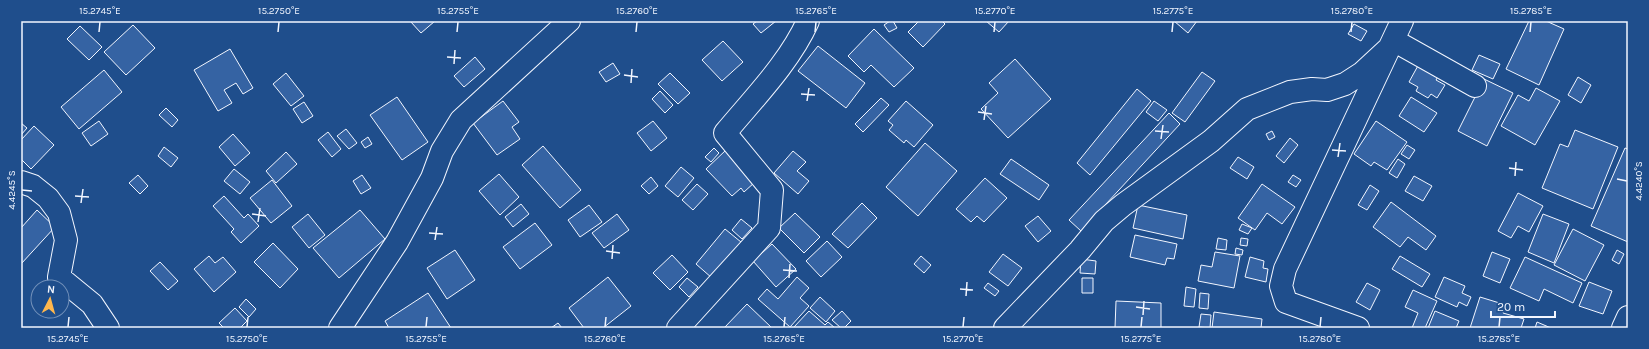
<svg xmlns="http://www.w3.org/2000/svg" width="1649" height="349" font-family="Karla,sans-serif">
<rect width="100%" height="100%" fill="#1f4e8c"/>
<path fill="#3563a3" stroke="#f2f6ff" d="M410 21H435L421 33Z
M757 21H776L761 33 753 24Z
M890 21H893L897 28 889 32 884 25Z
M919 21H942L945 24 923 47 908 32Z
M986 21H1009L999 32Z
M1174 21H1197L1188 33Z
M1529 21H1546L1564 29 1539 85 1506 69Z
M1354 24 1367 31 1361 41 1348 34Z
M133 25 155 48 126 75 104 52Z
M80 26 102 47 89 60 67 39Z
M874 29 914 68 894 87 871 65 864 72 848 56Z
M723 41 743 62 722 81 702 60Z
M818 46 865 83 846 108 798 71Z
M230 49 253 88 243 94 236 83 224 90 232 103 218 111 194 70Z
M1479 55 1500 64 1493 79 1472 70Z
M475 57 485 69 464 87 454 76Z
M1015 59 1051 99 1008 138 981 109 998 93 989 83Z
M1420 62 1440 73 1436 80 1445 85 1437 98 1431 94 1428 98 1416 91 1418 87 1409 82Z
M613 63 620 74 606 82 599 72Z
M104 70 122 92 79 129 61 107Z
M1202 72 1215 81 1185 122 1172 113Z
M286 73 304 96 291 106 273 84Z
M670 73 690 93 678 104 658 84Z
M1578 77 1591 85 1581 103 1568 95Z
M1484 79 1513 93 1487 146 1458 131Z
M1536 88 1560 101 1535 145 1501 126 1518 95 1529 101Z
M1137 89 1151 101 1090 175 1077 163Z
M660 91 673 105 665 113 652 99Z
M397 97 428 142 402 160 370 115Z
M1411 97 1437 113 1424 132 1399 116Z
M881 98 889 105 863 132 855 124Z
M503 101 519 122 512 127 520 139 497 155 473 123Z
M906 101 933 125 914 147 906 140 904 143 889 130 893 125 888 121Z
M1154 101 1167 110 1158 121 1146 112Z
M304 102 313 116 302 123 293 109Z
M166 108 178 120 172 127 159 115Z
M1169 113 1180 124 1081 231 1069 220Z
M99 121 108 134 91 146 82 133Z
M653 121 667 138 651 151 637 133Z
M1376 121 1407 142 1387 170 1374 162 1371 166 1354 154Z
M21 123 27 128 21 135Z
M34 126 54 145 31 169 21 159V140Z
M346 129 357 143 349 149 337 136Z
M1575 130 1618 147 1593 209 1542 188 1560 144 1568 147Z
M1272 131 1275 137 1269 140 1266 134Z
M328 132 341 149 332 157 318 140Z
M233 134 250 153 235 166 219 147Z
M368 137 372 144 365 148 361 142Z
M1290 138 1298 145 1284 163 1276 156Z
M925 143 957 171 918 216 886 187Z
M1407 145 1415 150 1409 159 1401 154Z
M543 146 581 190 560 208 522 165Z
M164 147 178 158 171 167 158 156Z
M714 148 719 153 711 162 705 157Z
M1625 148 1628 149V242L1591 226Z
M726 150 755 182 744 192 741 188 732 196 706 169Z
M793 151 806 162 797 171 809 181 798 194 774 173Z
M286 152 297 164 276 183 266 171Z
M1238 157 1254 167 1247 179 1230 168Z
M1011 159 1049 185 1039 200 1000 174Z
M1398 159 1405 164 1397 178 1389 173Z
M681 167 694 178 678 197 665 186Z
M234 169 250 182 240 194 224 181Z
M499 174 519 197 500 215 479 191Z
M138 175 148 186 140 194 129 183Z
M362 175 371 188 361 194 353 181Z
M1293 175 1301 180 1296 187 1288 182Z
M1414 176 1432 186 1423 201 1405 191Z
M651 177 658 186 649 194 641 186Z
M985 178 1007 198 984 222 977 216 971 222 956 209Z
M272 180 292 206 271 223 250 198Z
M697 184 708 194 693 210 682 200Z
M1262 184 1295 207 1282 224 1267 213 1255 230 1238 218Z
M1370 185 1379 191 1367 210 1358 205Z
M1518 193 1543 206 1529 232 1518 226 1511 238 1498 231Z
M224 196 244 218 248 214 259 226 241 243 231 232 234 229 213 206Z
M1391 202 1436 236 1426 250 1408 237 1400 247 1373 227Z
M862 203 877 218 848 248 832 234Z
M521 204 529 214 513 227 505 217Z
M589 205 602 222 580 237 568 220Z
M1138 205 1187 215 1183 239 1133 228Z
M37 210 55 227 21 264V228Z
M360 210 385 239 339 278 313 248Z
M795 213 820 237 804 253 779 228Z
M308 214 325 235 309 248 292 227Z
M617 214 629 230 604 248 592 233Z
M1543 214 1569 224 1554 263 1528 252Z
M1038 216 1051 231 1038 242 1025 226Z
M741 219 752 228 742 239 732 230Z
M535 223 552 245 520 269 503 247Z
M1242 224 1252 228 1248 234 1239 230Z
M725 229 741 242 712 278 696 264Z
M1573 229 1604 245 1585 281 1554 265Z
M1135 235 1177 244 1174 259 1167 258 1165 265 1130 257Z
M1218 238 1227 240 1226 250 1216 249Z
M1241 238 1248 239 1247 246 1240 245Z
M827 241 842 257 821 277 806 261Z
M273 243 298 269 280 288 254 262Z
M772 244 796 269 776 287 753 261Z
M1236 248 1243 250 1242 255 1235 254Z
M455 250 475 280 447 299 427 268Z
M1617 250 1624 254 1619 264 1612 260Z
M1215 252 1240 256 1234 288 1198 281 1201 265 1212 267Z
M1492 252 1510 259 1500 283 1483 276Z
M1003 254 1022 268 1008 286 989 272Z
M672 255 688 272 670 290 653 273Z
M209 256 215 263 223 257 236 272 214 292 194 269Z
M921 256 931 265 924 273 914 264Z
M1400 256 1430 274 1422 287 1392 269Z
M1250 257 1264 261 1263 268 1268 269 1266 282 1245 277Z
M1525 257 1582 283 1573 303 1544 289 1539 301 1510 288Z
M1081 259 1096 261 1095 274 1080 273Z
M160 262 178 281 168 290 150 271Z
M608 277 631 306 603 328H584L569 308Z
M797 277 809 288 800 298 809 306 790 327 758 299 767 289 778 299Z
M1444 277 1465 286 1462 293 1471 297 1467 306 1459 302 1457 307 1435 297Z
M687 278 698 287 689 297 679 287Z
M1082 278H1093V293H1082Z
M1589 282 1612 291 1603 314 1579 306Z
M988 283 999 291 995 296 984 288Z
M1367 283 1380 290 1370 310 1356 302Z
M1186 287 1196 289 1194 307 1184 306Z
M1413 290 1437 301 1425 328H1412L1418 313 1405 307Z
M428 293 451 328H389L385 321Z
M1200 293 1209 294 1208 309 1199 308Z
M820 297 835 311 826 322 810 308Z
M1480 297 1506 305 1503 313 1524 319 1521 328H1470Z
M246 299 256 309 249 317 239 307Z
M1116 301 1161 303V328H1115Z
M747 304 772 328H724Z
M235 308 247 321 240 328H224L219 323Z
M809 311 825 325 828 322 835 328H793Z
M842 311 851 321 844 328H841L832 320Z
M1435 311 1459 321 1456 328H1428Z
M1214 312 1262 319 1261 328H1212Z
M1201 314 1211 315 1210 328 1199 327Z
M1537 322 1551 328H1535Z
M558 323 562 328H551Z"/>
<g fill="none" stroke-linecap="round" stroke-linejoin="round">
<defs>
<path id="minor" d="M1393 40 1475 86
M21 182 33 186 48 198 59 213 66 240 59 277 92 304 108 328
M340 328 397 242 432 178 442 151 461 120 569 21
M678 328 769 228 772 190 725 133C754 98 789 63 808 21
M1005 328 1080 250 1104 221 1123 205 1211 141 1247 109 1290 92 1312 89 1327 90 1345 84 1362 73 1388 49
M1358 328 1286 302 1281 286 1285 269 1402 21
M1623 328 1628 317"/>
</defs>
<use href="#minor" stroke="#f2f6ff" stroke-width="24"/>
<use href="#minor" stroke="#1f4e8c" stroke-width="22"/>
</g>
<path fill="none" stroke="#f2f6ff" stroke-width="1.5" d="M99 32 100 22M278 32 279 22M457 32 458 22M636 32 637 22M815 32 816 22M994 32 995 22M1172 32 1173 22M1351 32 1352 22M1530 32 1531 22M447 57 461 58M454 64 455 50M624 75 638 77M631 83 632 69M801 94 815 95M807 101 809 88M978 112 992 114M984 120 986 106M1155 131 1169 132M1161 139 1163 125M1332 150 1346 151M1338 157 1340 143M1509 168 1523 170M1515 176 1516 162M1617 179 1627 181M22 190 32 191M75 196 89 197M81 203 83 189M252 214 266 216M258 222 260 208M429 233 443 234M435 240 437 227M606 251 620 253M612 259 613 245M783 270 797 271M789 278 790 264M960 289 973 290M966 296 967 282M1136 307 1150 309M1143 315 1144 301M68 327 69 317M247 327 248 317M426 327 427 317M605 327 606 317M784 327 785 317M963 327 964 317M1141 327 1142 317M1320 327 1321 317M1499 327 1500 317"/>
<rect width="1649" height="349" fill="none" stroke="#1f4e8c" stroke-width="44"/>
<g transform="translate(50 299) rotate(6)"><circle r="19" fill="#1f4e8c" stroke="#7391ba"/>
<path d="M0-3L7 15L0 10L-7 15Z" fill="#ffb74d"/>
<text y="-6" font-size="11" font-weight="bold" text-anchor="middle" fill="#f2f6ff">N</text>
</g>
<path d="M1491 311v6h64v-6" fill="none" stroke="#f2f6ff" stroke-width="2"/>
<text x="1497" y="311" font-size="12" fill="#f2f6ff" stroke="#1f4e8c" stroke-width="3" paint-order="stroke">20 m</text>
<rect x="22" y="22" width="1605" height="305" fill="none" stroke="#f2f6ff" stroke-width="1.5"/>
<g font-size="10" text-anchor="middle" fill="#f2f6ff">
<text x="100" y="14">15.2745°E</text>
<text x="279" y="14">15.2750°E</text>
<text x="458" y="14">15.2755°E</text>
<text x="637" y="14">15.2760°E</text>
<text x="816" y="14">15.2765°E</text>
<text x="995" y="14">15.2770°E</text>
<text x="1173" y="14">15.2775°E</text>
<text x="1352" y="14">15.2780°E</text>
<text x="1531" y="14">15.2785°E</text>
<text transform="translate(1638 181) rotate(-90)" y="4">4.4240°S</text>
<text transform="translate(11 190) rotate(-90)" y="4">4.4245°S</text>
<text x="68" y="342">15.2745°E</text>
<text x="247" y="342">15.2750°E</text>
<text x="426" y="342">15.2755°E</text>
<text x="605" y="342">15.2760°E</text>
<text x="784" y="342">15.2765°E</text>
<text x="963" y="342">15.2770°E</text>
<text x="1141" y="342">15.2775°E</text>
<text x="1320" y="342">15.2780°E</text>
<text x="1499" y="342">15.2785°E</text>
</g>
</svg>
